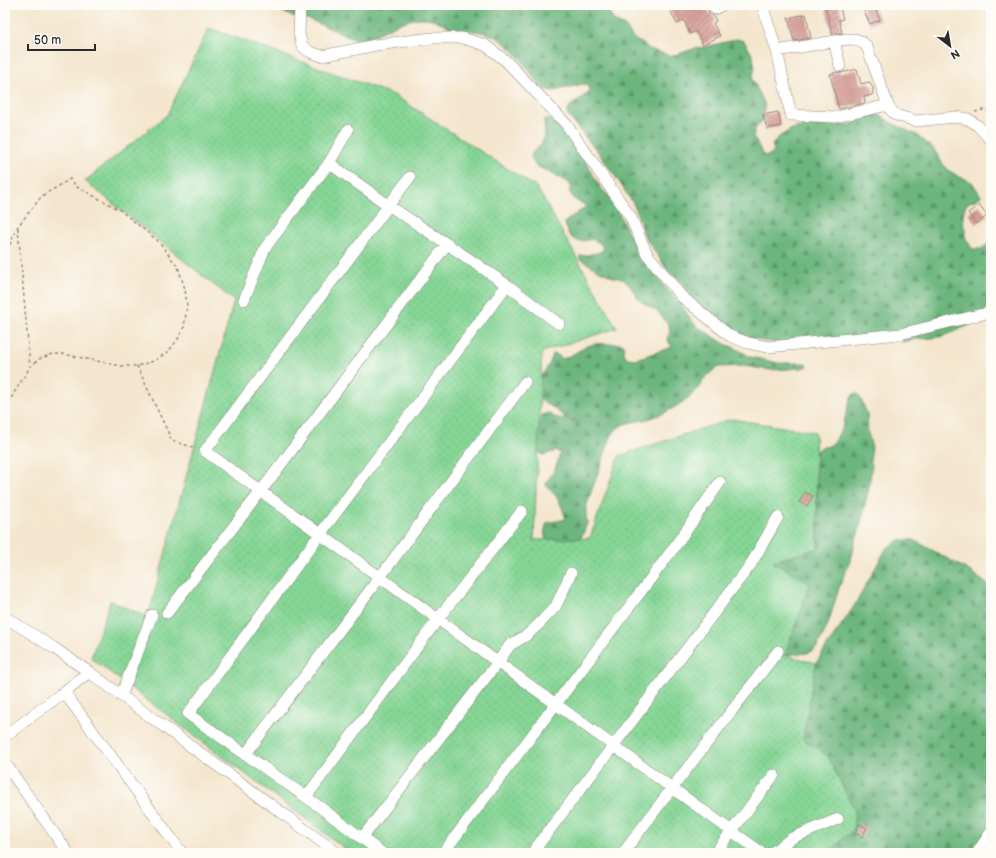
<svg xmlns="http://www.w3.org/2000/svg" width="996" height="858" font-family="'Balsamiq Sans',sans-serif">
<defs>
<pattern id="forest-firs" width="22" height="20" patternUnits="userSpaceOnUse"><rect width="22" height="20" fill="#6cb67e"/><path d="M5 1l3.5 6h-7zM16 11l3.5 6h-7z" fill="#599467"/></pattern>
<pattern id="garden-dots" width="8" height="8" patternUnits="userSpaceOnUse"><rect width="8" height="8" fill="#85d595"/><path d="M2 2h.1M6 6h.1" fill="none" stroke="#73b781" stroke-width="1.8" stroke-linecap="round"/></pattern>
<pattern id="building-hatch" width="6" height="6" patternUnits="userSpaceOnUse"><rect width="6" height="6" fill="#d59a94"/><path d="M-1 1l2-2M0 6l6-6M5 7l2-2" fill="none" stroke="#ad7e79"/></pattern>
</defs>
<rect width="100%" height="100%" fill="#fdfcf7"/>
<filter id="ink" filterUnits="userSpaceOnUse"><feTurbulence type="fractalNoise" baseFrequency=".025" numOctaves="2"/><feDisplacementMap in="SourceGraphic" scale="8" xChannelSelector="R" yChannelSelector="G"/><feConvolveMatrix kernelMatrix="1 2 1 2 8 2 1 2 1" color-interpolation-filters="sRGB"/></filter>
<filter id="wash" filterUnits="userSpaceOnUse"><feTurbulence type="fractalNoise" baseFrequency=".012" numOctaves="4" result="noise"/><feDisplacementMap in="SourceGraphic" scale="16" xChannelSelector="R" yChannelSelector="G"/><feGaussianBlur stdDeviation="0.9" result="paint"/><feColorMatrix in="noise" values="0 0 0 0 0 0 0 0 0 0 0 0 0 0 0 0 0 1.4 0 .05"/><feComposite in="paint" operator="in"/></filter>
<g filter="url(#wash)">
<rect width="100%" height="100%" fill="#f4e6ce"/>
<path fill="url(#forest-firs)" stroke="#4c7054" d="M271 5H601L607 9 614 21 623 25 626 27 632 37 637 41 642 43 649 49 664 54 671 56 676 55 696 48 706 47 737 39 744 41 753 56 755 69 752 78 765 105 764 108V114L762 121 755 129 753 136 764 156H767L773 153 774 151 772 145 780 136 792 129 807 126 850 125 864 116 872 114 879 115 890 122 917 135 933 148 942 163 951 172 960 177 972 182 981 196 976 200 969 202 965 207 963 214V224L965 229V237L972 249H981L991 242V312L967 326 944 336 934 338 917 339 904 342 895 338 800 346 763 341 752 338 742 336 721 325 690 295 680 282 668 271 645 237 634 205 620 183 596 149 585 137 567 114 570 106 589 92C589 79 579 86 571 87 569 87 567 87 565 87 559 88 554 93 548 90 537 85 533 75 526 66 519 57 510 47 501 40 486 29 468 32 451 28 446 26 441 22 435 20 418 14 399 23 383 31 375 35 367 39 358 39 347 39 337 31 327 27 320 24 312 20 304 18 300 17 296 17 292 16 285 14 278 9 271 5Z
M544 119 552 120 560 128 568 133 577 146 600 187 610 197 634 243 646 263 654 271 664 286 681 304 692 321 698 327 725 344 735 348 751 357 778 363H805L807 366 803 368 771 370 744 366 717 367C713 371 707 375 704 379 702 382 701 385 699 387 695 393 682 403 675 407 667 412 654 418 644 420 629 423 619 422 611 437L590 495 586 508V516L587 523 583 534 579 540 549 545C544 537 543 532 547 523L566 519C563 511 561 502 555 495 552 491 549 489 546 485 547 479 550 478 553 473 556 468 558 460 560 454L559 452 556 451 543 455 538 452 531 442 536 421 542 415 548 413 554 417 573 421 576 420 565 418 554 408 542 401 537 395 541 377 550 363 553 354H556L563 359C574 355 585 345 595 344 598 343 603 344 607 344 614 344 619 342 625 346L624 353 627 358 636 359 672 347 667 339 670 331 669 325 657 311 640 301 630 286 623 279 613 277 598 270 580 259V256L598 253 604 249 600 243 592 239C576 244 567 239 565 222 571 216 580 213 586 206 577 199 575 204 569 190L571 188V186L568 182 535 165 531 157 532 153 540 146 545 136Z
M856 393 861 399 867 414 868 433 872 448 870 461 872 465 869 487 859 531 855 541 852 556 840 585 827 627 817 647 814 650 807 653 785 655 809 583 772 562 818 548 816 451 822 447 829 446 832 444 842 429 850 400 853 395Z
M899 540H914L968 570 991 587V853H828L853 829 803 739 816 663 856 603 886 549Z"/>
<path fill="url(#garden-dots)" stroke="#588060" d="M209 28 394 95 537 188 617 328 542 352 534 540 590 538 619 456 731 419 815 432 818 548 773 562 810 583 785 655 816 663 803 739 827 755 855 811 853 829 828 853H351L91 658 110 601 148 617 234 301 85 181 167 115Z"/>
<g id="blocks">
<path fill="url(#building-hatch)" d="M680 5H708L709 12 713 15 716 21 713 23 720 36 703 45 696 31 690 34 684 20 677 24 670 10Z
M825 5H839L843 19 839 20 842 33 832 34Z
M867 5H873L880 20 870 24 862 7Z
M806 14 811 38 794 41 788 18Z
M857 69 861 84 869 82 873 88V92L872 95 864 97 865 103 839 109 830 74 837 72 841 73Z
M778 112 781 126 767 129 763 115Z
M979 205 987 216 976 224 968 213Z
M805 492 813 496 807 506 799 502Z
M859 824 867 828 862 837 855 833Z"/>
</g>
</g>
<g filter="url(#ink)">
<use href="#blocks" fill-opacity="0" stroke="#90887c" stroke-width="1"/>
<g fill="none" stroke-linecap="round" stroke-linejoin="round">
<defs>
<path id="minor" d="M300 5 299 34 302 46 310 52 322 56 376 45 432 38H462L485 45 506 61 566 124 630 216 647 254 681 296 730 336 748 343 768 347 900 334 991 312
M762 5 777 51 791 115 836 117 888 105
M715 9 722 5
M834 41 840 66
M777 51 847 39C857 39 860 39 867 47L888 105 889 108 896 115 915 121 956 117 968 119 977 125 991 140
M329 163 388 205 447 244 507 285 559 324
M410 177 205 451 762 853
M244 300 265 248 329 163 348 130
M167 613 261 491 447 244
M5 617 54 648 89 672 337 853
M64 692 182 853
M121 696 152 615
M5 736 64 692 89 672
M245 755 380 577 525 382
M5 763 68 853
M306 797 438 619 522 511
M362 838 498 662 510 645 527 635 539 624 556 606 571 573
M382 853 306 797 188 714 320 534 507 285
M443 853 673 549 720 482
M532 853 751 564 778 517
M623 853 672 788 778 651
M715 853 774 775
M772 853 792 838 838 819
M977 853 991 832"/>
</defs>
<use href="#minor" stroke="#90887c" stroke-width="12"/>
<path stroke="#90887c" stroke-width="1.5" stroke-dasharray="3 3" stroke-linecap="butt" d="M975 112 982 110 991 111
M18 228 30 367
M5 256 18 226 42 196 70 179 77 187 120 210 158 241 178 267 185 289 187 306 184 327 178 339 168 352 154 361 137 366H121L63 354H53L39 359 30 367 14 393 5 411
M137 366 172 441 196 448"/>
<use href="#minor" stroke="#fff" stroke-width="11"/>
</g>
</g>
<rect width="996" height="858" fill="none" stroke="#fdfcf7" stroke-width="20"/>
<g transform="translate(950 46) rotate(149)" stroke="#fdfcf7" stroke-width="3" paint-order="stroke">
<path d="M0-3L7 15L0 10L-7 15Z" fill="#2b2b2b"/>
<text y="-6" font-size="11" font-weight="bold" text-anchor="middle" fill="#2b2b2b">N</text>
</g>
<path d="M28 44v6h67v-6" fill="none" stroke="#2b2b2b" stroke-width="2"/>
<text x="34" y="44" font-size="12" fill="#2b2b2b" stroke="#fdfcf7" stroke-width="3" paint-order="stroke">50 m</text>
</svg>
